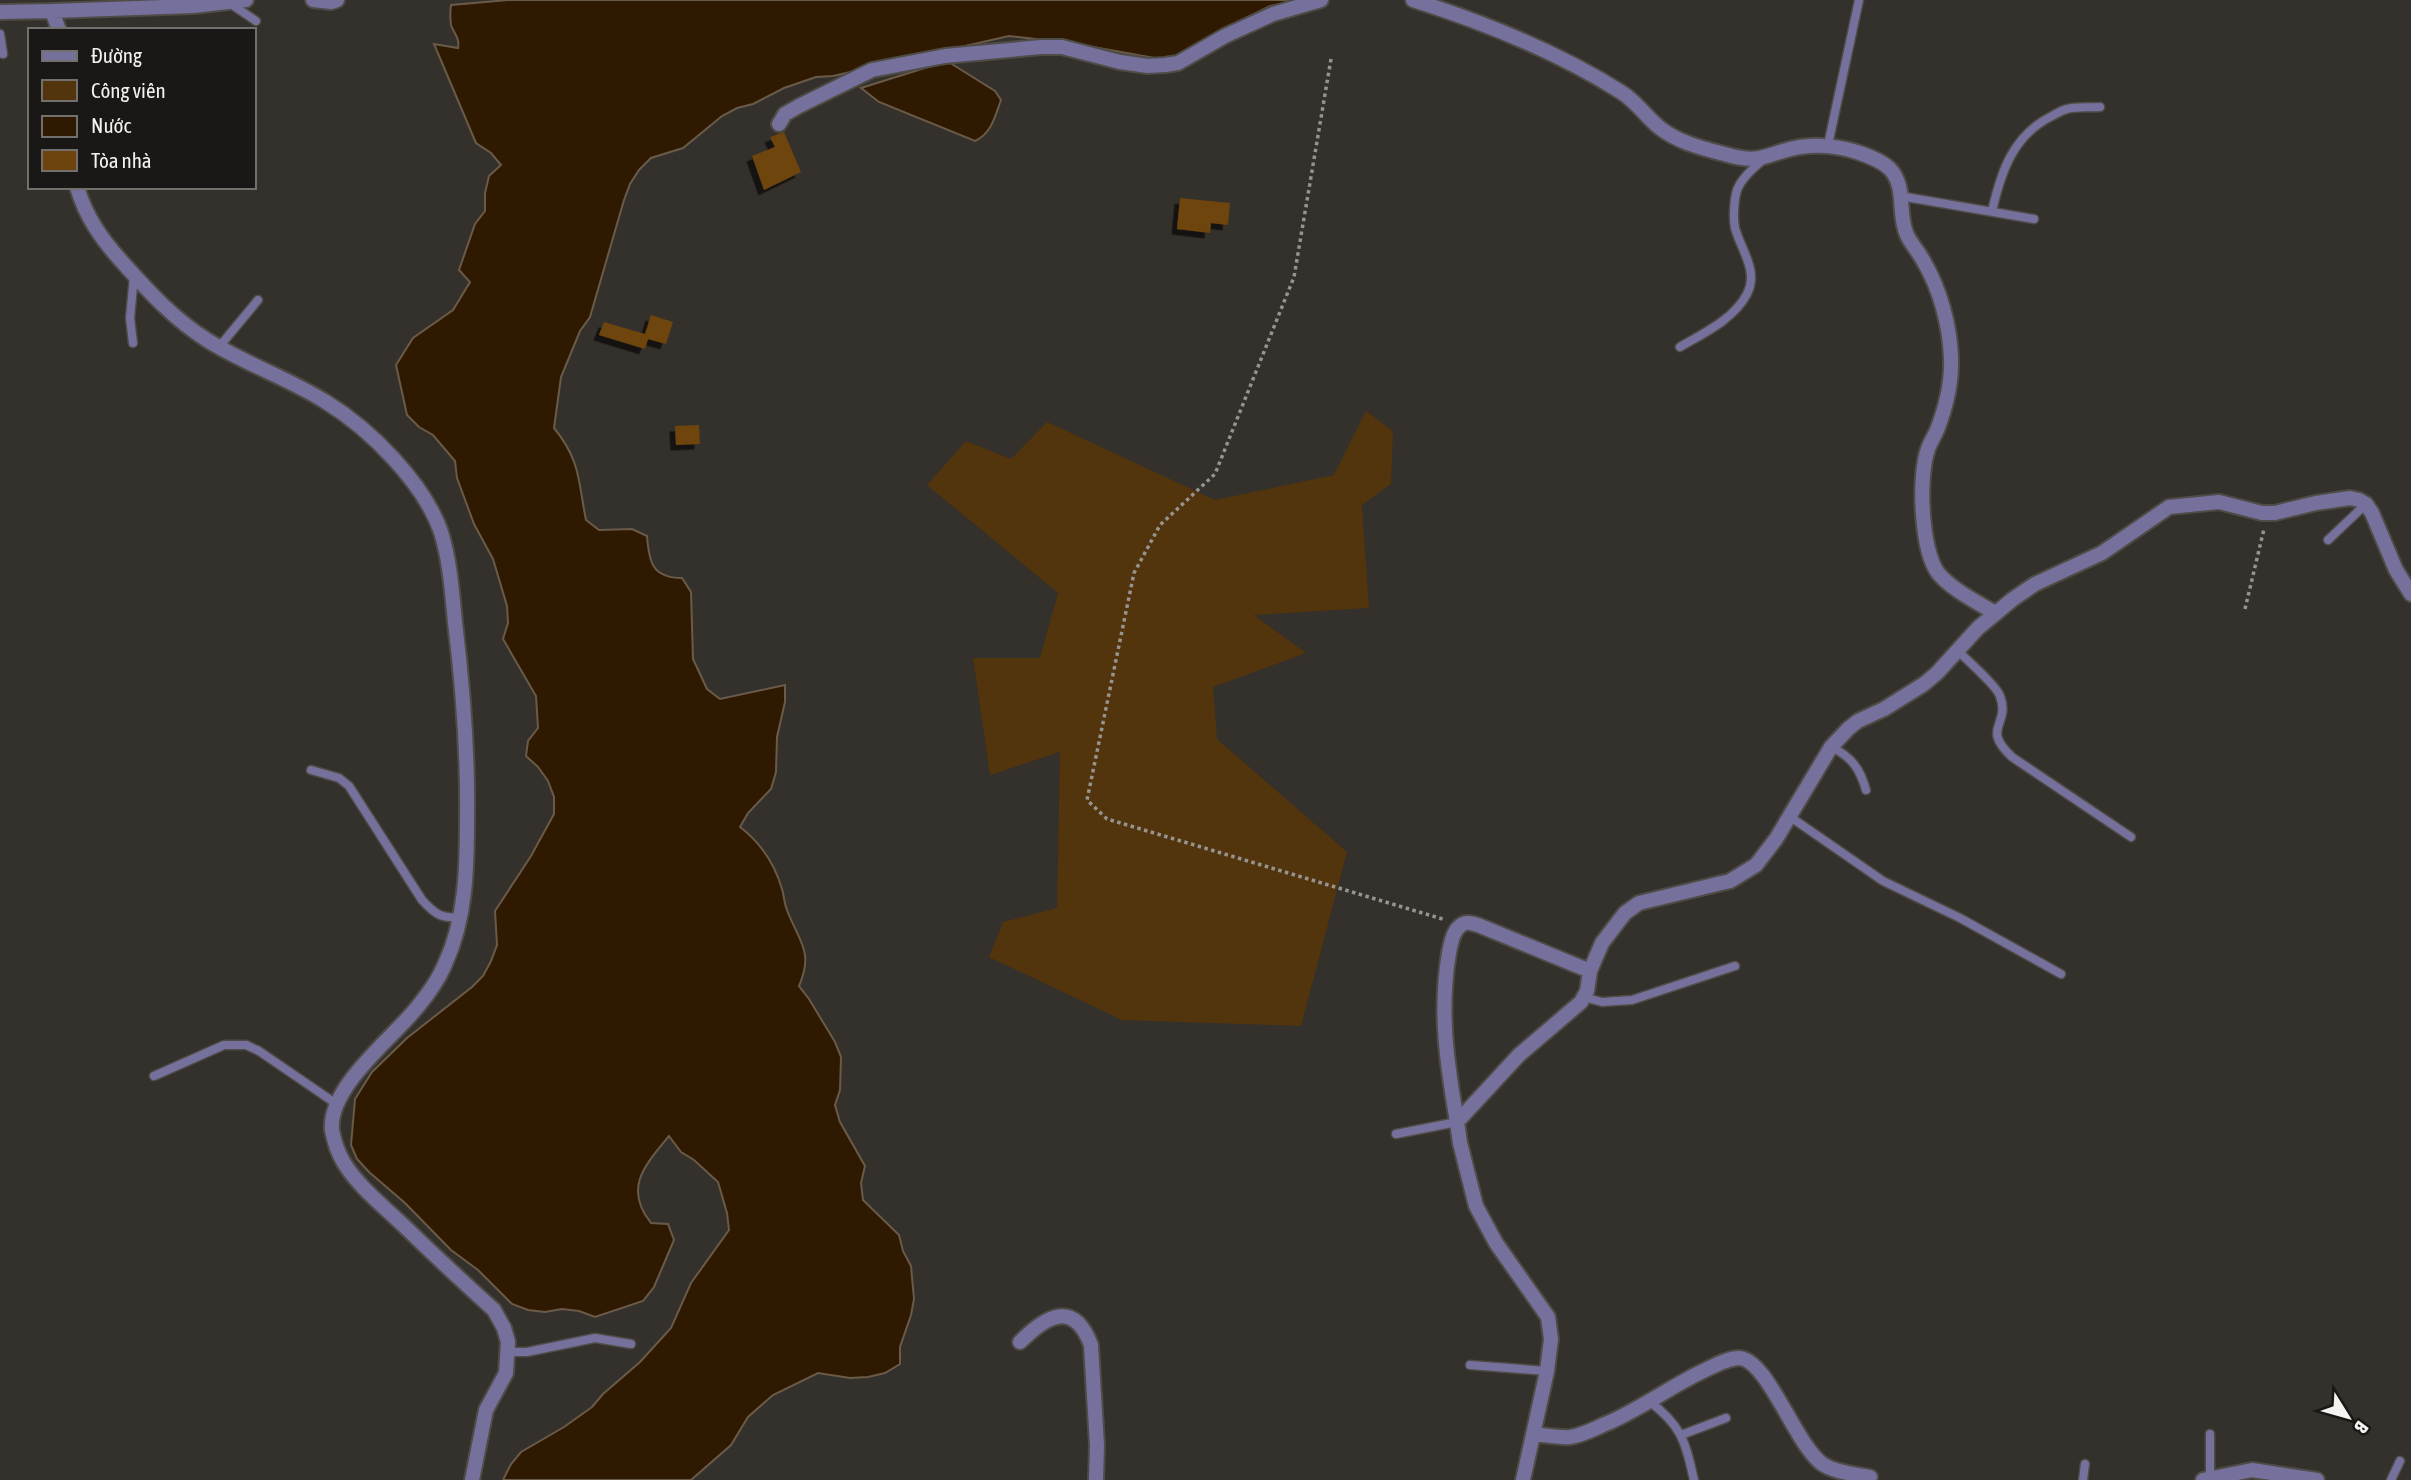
<svg xmlns="http://www.w3.org/2000/svg" width="2411" height="1480" font-family="'Asap Condensed',sans-serif">
<defs>
<filter id="shadow"><feDropShadow dx="-5.5" dy="5.5" stdDeviation="0" flood-color="#0009"/></filter>
</defs>
<rect width="100%" height="100%" fill="#34302b"/>
<path fill="#52340d" d="M1366 411 1393 431 1391 484 1362 505 1369 608 1254 615 1306 653 1213 687 1217 739 1347 852 1301 1026 1122 1020 989 957 1003 922 1057 908 1060 752 990 775 973 658H1040L1058 593 927 485 966 441 1011 459 1047 422 1215 500 1334 475Z"/>
<path fill="#2f1a01" stroke="#6a5b48" stroke-width="2" d="M508 0H1303L1270 6 1222 30 1198 47 1177 56 1160 59 1071 43 1009 36 833 76 816 77 784 88 753 104 737 108 722 116 683 148 651 158 639 170 630 184 624 200 590 317 580 331 561 377 554 428C581 461 578 481 586 520L599 530 632 529 647 536C649 562 652 578 682 578L691 592 693 659 707 689 720 699 785 685V702L777 737 776 772 771 789 748 813 740 827C761 843 774 862 782 889 784 895 784 903 787 910 799 942 814 951 799 986L809 999 835 1042 841 1057 840 1090 835 1105 840 1122 865 1166 861 1183 863 1200 899 1235 903 1251 911 1266 914 1299 911 1315 900 1347V1364L885 1373 868 1377 850 1378 818 1373 773 1395 748 1417 731 1445 691 1480H503L511 1464 521 1452 564 1427 592 1407 603 1394 640 1362 671 1328 691 1283 729 1230 727 1213 718 1182 694 1160 681 1152 669 1136C645 1165 623 1188 651 1223L668 1224 674 1240 654 1287 643 1301 595 1317 579 1311 562 1309 545 1312 528 1310 512 1304 478 1270 451 1250 405 1203 369 1172 357 1159 351 1145 355 1099 372 1072 407 1038 472 987 483 976 491 961 497 945 495 911 531 856 554 814V797L548 781 538 767 526 756 528 741 538 728 536 696 503 639 508 623 507 606 493 559 474 524 457 478 455 461 433 435 419 427 407 415 396 365 413 338 453 310 470 282 459 270 475 224 485 211V193L489 176 501 165 491 153 476 143 434 44 458 48C460 38 454 34 451 25 450 18 450 12 451 5Z
M947 61 995 91 1001 100C995 116 992 133 975 141L879 102 861 88Z"/>
<path fill="#6d440d" filter="url(#shadow)" d="M784 132 801 172 764 190 752 156 775 147 770 137Z
M1180 198 1230 203 1228 225 1211 223 1210 233 1177 229Z
M651 315 673 322 666 344 648 339 645 349 599 335 604 322 645 334Z
M699 425 700 444 676 445 675 426Z"/>
<g fill="none" stroke-linecap="round" stroke-linejoin="round">
<defs>
<path id="lane" d="M231 4 256 21
M0 34 3 54
M1828 145 1859 0
M1900 196 2034 219
M1992 211C2001 172 2013 135 2052 116 2056 114 2062 110 2067 109 2077 106 2090 108 2100 107
M133 343 130 318 134 276
M219 347 258 300
M1680 347C1704 333 1734 319 1747 294 1759 271 1741 250 1735 228 1733 218 1734 200 1737 190 1742 177 1755 167 1765 158
M2328 540 2366 504
M1958 651C1967 660 1997 686 2000 696 2011 726 1980 727 2012 757L2131 837
M1831 747C1852 757 1860 769 1866 790
M311 770 339 778 349 786 422 900C435 914 441 919 461 917
M1789 816 1883 881 1960 918 2061 974
M1583 997 1602 1002 1632 1000 1735 966
M154 1076 224 1045H246L259 1051 338 1105
M1396 1134 1457 1122
M509 1352H527L595 1338 631 1344
M1470 1365 1547 1371
M1649 1401C1682 1426 1685 1441 1694 1480
M1681 1435 1726 1418
M2210 1478V1434
M2083 1480 2085 1464
M2391 1480 2400 1461"/>
<path id="street" d="M313 0 331 2 337 0
M1413 0C1486 23 1556 51 1621 92 1637 102 1646 117 1660 128 1679 143 1705 149 1728 155 1764 165 1768 152 1800 147 1820 144 1838 146 1857 152 1869 156 1882 161 1890 169 1907 187 1897 214 1907 235 1911 244 1919 252 1924 262 1940 289 1950 326 1951 358 1952 383 1946 407 1937 430 1934 437 1930 443 1928 449 1918 476 1921 550 1938 573 1952 590 1977 602 1995 613
M52 11 193 6 246 0
M0 12 52 11 59 30
M779 124 785 114 799 106 872 70 945 56 1041 47H1062L1120 62 1148 66 1165 65 1178 63 1225 36 1273 14 1321 0
M77 187C86 218 103 241 124 264 149 292 175 320 207 340 245 364 288 378 326 402 370 429 424 483 441 532 450 561 452 592 455 622 463 688 468 753 467 819 467 868 466 919 445 964 438 981 426 997 414 1011 390 1040 328 1088 332 1130 334 1141 338 1153 344 1163 358 1186 382 1205 402 1224 432 1253 463 1282 494 1310L504 1328 508 1342 506 1373 486 1410 472 1480
M1457 1122C1447 1064 1439 1011 1449 953 1451 943 1453 929 1463 924 1468 921 1473 924 1478 925L1590 971
M1020 1342C1047 1315 1074 1300 1091 1345L1097 1445 1096 1480
M1533 1434C1545 1435 1558 1438 1570 1437 1585 1435 1597 1427 1610 1422 1641 1408 1669 1388 1699 1373 1710 1368 1727 1358 1739 1358 1768 1359 1797 1449 1824 1465 1837 1473 1855 1474 1870 1477
M1523 1480 1547 1371 1551 1339 1548 1317 1496 1243 1476 1206 1460 1143 1457 1122 1519 1055 1581 1002 1587 991 1590 971 1602 943 1625 913 1639 903 1730 881 1756 865 1776 839 1831 747 1849 728 1858 721 1884 709 1924 684 1937 673 1978 628 2013 599 2035 584 2102 553 2169 507 2219 502 2262 513H2275L2316 503 2350 498 2359 500 2366 504 2372 513 2396 570 2411 594
M2203 1480 2252 1470 2317 1480"/>
</defs>
<use href="#lane" stroke="#4f4b46" stroke-width="11"/>
<use href="#street" stroke="#4f4b46" stroke-width="18"/>
<path stroke="#979490" stroke-width="3.5" stroke-dasharray="3.5 3.5" stroke-linecap="butt" d="M1331 59 1294 277 1215 474 1160 525 1134 573 1087 800 1107 819 1446 920
M2245 609 2264 529"/>
<use href="#lane" stroke="#76719c" stroke-width="8"/>
<use href="#street" stroke="#76719c" stroke-width="14"/>
</g>
<rect x="28" y="28" width="228" height="161" fill="#1a1816" stroke="#726f6d" stroke-width="2"/>
<rect x="42" y="51" width="35" height="10" fill="#76719c" stroke="#726f6d" stroke-width="2"/>
<text x="91" y="63" font-size="21" fill="#f5f2ef">Đường</text>
<rect x="42" y="80" width="35" height="21" fill="#52340d" stroke="#726f6d" stroke-width="2"/>
<text x="91" y="98" font-size="21" fill="#f5f2ef">Công viên</text>
<rect x="42" y="116" width="35" height="21" fill="#2f1a01" stroke="#726f6d" stroke-width="2"/>
<text x="91" y="133" font-size="21" fill="#f5f2ef">Nước</text>
<rect x="42" y="150" width="35" height="21" fill="#6d440d" stroke="#726f6d" stroke-width="2"/>
<text x="91" y="168" font-size="21" fill="#f5f2ef">Tòa nhà</text>
<g transform="translate(2348 1417) rotate(127)" stroke="#1a1816" stroke-width="5" paint-order="stroke">
<path d="M0-5L12 26L0 18L-12 26Z" fill="#f5f2ef"/>
<text y="-10" font-size="19" font-weight="bold" text-anchor="middle" fill="#f5f2ef">B</text>
</g>
</svg>
